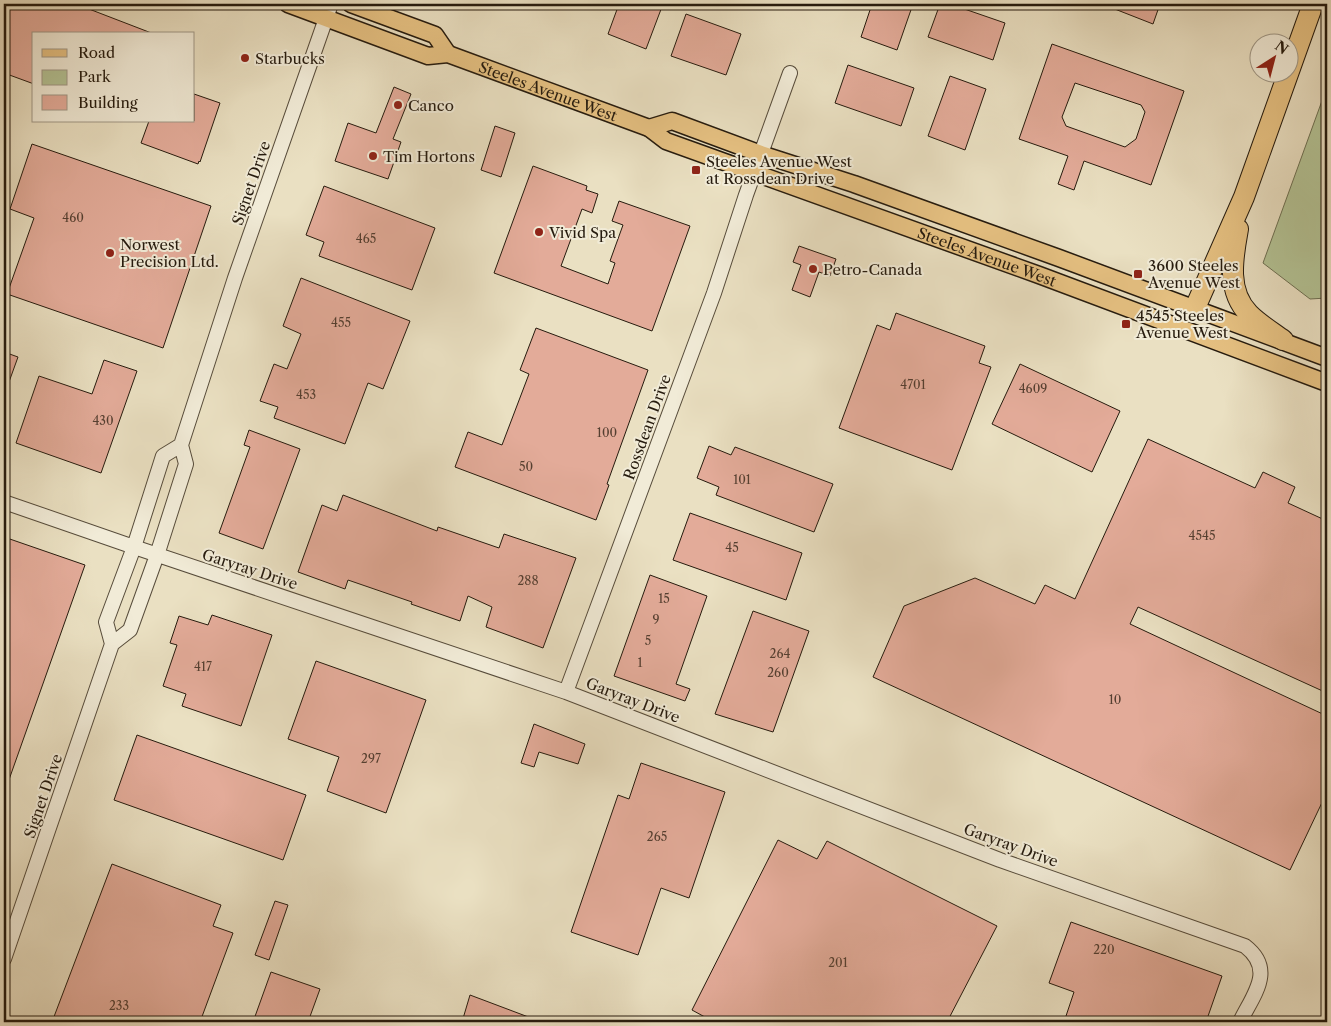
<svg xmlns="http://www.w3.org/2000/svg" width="1331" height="1026" font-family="'Libre Caslon Text',serif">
<rect width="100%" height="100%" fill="#eae0c2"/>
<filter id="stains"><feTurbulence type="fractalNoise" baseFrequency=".004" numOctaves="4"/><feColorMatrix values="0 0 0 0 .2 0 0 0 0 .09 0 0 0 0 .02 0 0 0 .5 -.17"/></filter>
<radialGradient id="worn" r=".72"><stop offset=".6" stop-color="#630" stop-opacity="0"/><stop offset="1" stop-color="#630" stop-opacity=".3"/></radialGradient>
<path fill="#b4c395" stroke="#6d6f52" d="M1327 87V298L1310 299 1263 263Z"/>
<path fill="#e3ab99" stroke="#261b0e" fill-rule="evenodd" d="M4 4H76L154 34H34V84L4 73Z
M619 4H663L646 49 608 34Z
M872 4H913L897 50 861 37Z
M940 4H950L1005 23 993 60 928 37Z
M1102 4H1160L1153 24Z
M686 14 741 34 726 75 671 56Z
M1052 44 1184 91 1151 185 1084 161 1074 190 1058 184 1068 156 1019 139ZM1075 83 1141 105 1145 112 1136 139 1125 147 1066 126 1062 117Z
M848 65 914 88 901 126 835 103Z
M950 76 986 89 965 150 928 136Z
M394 87 411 94 393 139 401 142 388 179 335 161 348 123 376 133Z
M194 94 220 103 200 162 199 161 198 164 141 143 149 121H194Z
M495 126 515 133 501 177 481 170Z
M32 144 211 206 163 348 7 294 34 218 10 209Z
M533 166 587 186 586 190 598 194 592 213 582 209 561 266 608 284 615 263 610 261 623 225 612 221 619 201 690 226 652 331 494 273Z
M324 186 435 228 412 290 319 256 324 242 306 235Z
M799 246 836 259 830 276 819 272 810 297 792 290 801 265 793 262Z
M301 278 410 321 383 389 368 383 345 444 274 418 278 407 260 401 274 364 287 369 301 334 283 326Z
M896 313 985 346 979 363 991 367 952 470 839 428 877 325 890 330Z
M536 328 648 370 607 484 609 485 596 520 455 467 468 432 502 445 529 374 520 370Z
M4 352 18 357 5 393H4Z
M104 360 137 371 101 473 16 443 39 376 92 394Z
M1020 364 1120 411 1092 472 992 424Z
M249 430 300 449 263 549 219 533 250 447 244 445Z
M1148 439 1255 488 1263 472 1295 487 1288 503 1327 521V693L1138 607 1130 624 1327 716V792L1290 870 873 677 904 606 975 578 1035 604 1045 585 1075 599Z
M709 446 731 455 735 447 833 484 814 532 716 495 719 487 697 478Z
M343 495 437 531 438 527 499 548 504 534 576 558 543 648 486 627 492 607 468 596 460 621 411 604 412 602 348 580 345 589 298 572 322 505 337 511Z
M690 513 802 553 786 600 673 560Z
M4 537 85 565 5 791H4Z
M650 575 707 596 676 684 690 689 685 701 614 676Z
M753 611 809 631 773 732 715 714Z
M212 615 272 635 241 726 182 706 186 694 163 686 177 645 170 643 179 616 208 625Z
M316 661 426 700 386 813 327 791 339 757 288 739Z
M534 724 585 744 578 764 539 752 534 767 521 763Z
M137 735 306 795 283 860 114 800Z
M641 763 725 792 689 898 661 888 638 955 571 932 618 795 629 799Z
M778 840 817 859 827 841 997 926 947 1022H714L692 1010Z
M112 864 221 905 213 926 233 933 200 1022H52Z
M275 901 288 905 269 960 255 955Z
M1071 922 1222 976 1206 1022H1064L1074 992 1049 983Z
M271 972 320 989 308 1022H253Z
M470 995 539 1021V1022H462Z"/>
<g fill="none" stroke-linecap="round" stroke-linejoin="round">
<defs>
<path id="minor" d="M4 502 134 547 566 692 1000 860 1245 946C1276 970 1253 995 1240 1022
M112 644 106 622 134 547 163 456 181 445
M566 692 714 293 746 195 790 73
M4 959 112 644 130 630 157 555 186 464 181 445 235 278 331 4"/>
<g id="major">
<path id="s1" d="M288 4 428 56 448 54 467 61 649 128 666 141 1039 275 1327 383"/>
<path d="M351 4 435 35 448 54"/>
<path d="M649 128 672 121 761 154 854 184 1059 258 1327 358"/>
</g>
<path id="highway" d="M1238 229C1233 257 1226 291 1249 314 1259 324 1272 332 1283 340
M1195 308 1244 197 1313 4"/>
</defs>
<use href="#minor" stroke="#574c3b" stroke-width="16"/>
<use href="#major" stroke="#261b0e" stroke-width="19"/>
<use href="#highway" stroke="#261b0e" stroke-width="22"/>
<use href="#minor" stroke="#f1ebd7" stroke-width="14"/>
<use href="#major" stroke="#e5c081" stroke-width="16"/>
<use href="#highway" stroke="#e5c081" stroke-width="20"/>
</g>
<g fill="#8f2418" stroke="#f1ebd7" stroke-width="2">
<circle cx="245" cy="58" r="5"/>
<circle cx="398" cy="105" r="5"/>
<circle cx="373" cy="156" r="5"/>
<rect x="691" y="165" width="10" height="10" rx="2.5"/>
<circle cx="539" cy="232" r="5"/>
<circle cx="110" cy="253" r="5"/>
<circle cx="813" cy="269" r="5"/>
<rect x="1133" y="269" width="10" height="10" rx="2.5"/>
<rect x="1121" y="319" width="10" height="10" rx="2.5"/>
</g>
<g text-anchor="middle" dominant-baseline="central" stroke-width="4" stroke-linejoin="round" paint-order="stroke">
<g font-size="12" fill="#553f31">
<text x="73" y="217">460</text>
<text x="366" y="238">465</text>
<text x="341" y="322">455</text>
<text x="913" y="384">4701</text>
<text x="1033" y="388">4609</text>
<text x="306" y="394">453</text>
<text x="103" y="420">430</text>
<text x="607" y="432">100</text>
<text x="526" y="466">50</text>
<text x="742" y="479">101</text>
<text x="1202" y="535">4545</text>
<text x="732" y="547">45</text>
<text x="528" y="580">288</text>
<text x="664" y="598">15</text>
<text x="656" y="619">9</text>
<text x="648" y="640">5</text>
<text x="780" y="653">264</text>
<text x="640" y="662">1</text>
<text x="203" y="666">417</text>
<text x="778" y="672">260</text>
<text x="1115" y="699">10</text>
<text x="371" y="758">297</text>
<text x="657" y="836">265</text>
<text x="1104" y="949">220</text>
<text x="838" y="962">201</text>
<text x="119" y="1005">233</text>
</g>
<g font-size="15" fill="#261b0e" stroke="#f1ebd7" text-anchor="start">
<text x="255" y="58">Starbucks</text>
<text x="408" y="105">Canco</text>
<text x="383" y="156">Tim Hortons</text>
<text x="706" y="161">Steeles Avenue West<tspan x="706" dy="17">at Rossdean Drive</tspan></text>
<text x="549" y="232">Vivid Spa</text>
<text x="120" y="244">Norwest<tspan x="120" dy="17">Precision Ltd.</tspan></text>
<text x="1148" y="265">3600 Steeles<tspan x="1148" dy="17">Avenue West</tspan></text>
<text x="823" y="269">Petro-Canada</text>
<text x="1136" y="315">4545 Steeles<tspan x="1136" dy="17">Avenue West</tspan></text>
</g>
<g font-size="15" fill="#261b0e" stroke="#f1ebd7">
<text stroke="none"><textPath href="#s1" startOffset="276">Steeles Avenue West</textPath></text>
<text transform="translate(251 183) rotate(-71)">Signet Drive</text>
<text stroke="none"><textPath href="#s1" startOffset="746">Steeles Avenue West</textPath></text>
<text transform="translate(647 427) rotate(-70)">Rossdean Drive</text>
<text transform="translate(250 569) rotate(18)">Garyray Drive</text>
<text transform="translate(633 700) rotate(21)">Garyray Drive</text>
<text transform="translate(43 796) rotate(-71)">Signet Drive</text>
<text transform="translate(1011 845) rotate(20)">Garyray Drive</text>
</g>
</g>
<rect width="1331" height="1026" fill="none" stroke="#eae0c2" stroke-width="20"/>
<rect x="5" y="5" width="1321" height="1016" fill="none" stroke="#261b0e" stroke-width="2.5"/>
<rect x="10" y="10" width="1311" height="1006" fill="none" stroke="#261b0e"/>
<rect x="32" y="32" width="162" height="90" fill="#f1ebd7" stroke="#a09887"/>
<rect x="42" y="49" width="25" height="8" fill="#e5c081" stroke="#a09887"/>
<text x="78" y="58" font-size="15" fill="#261b0e">Road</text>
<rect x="42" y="70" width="25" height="15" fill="#b4c395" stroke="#a09887"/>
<text x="78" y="82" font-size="15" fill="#261b0e">Park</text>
<rect x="42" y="95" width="25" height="15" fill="#e3ab99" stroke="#a09887"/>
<text x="78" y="108" font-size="15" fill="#261b0e">Building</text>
<g transform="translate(1274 58) rotate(36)"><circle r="24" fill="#f1ebd7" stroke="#a09887"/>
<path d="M0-4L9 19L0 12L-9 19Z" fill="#8f2418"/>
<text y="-8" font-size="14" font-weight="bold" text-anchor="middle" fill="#261b0e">N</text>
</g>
<rect width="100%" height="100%" filter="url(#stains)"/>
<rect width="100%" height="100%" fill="url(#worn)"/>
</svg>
